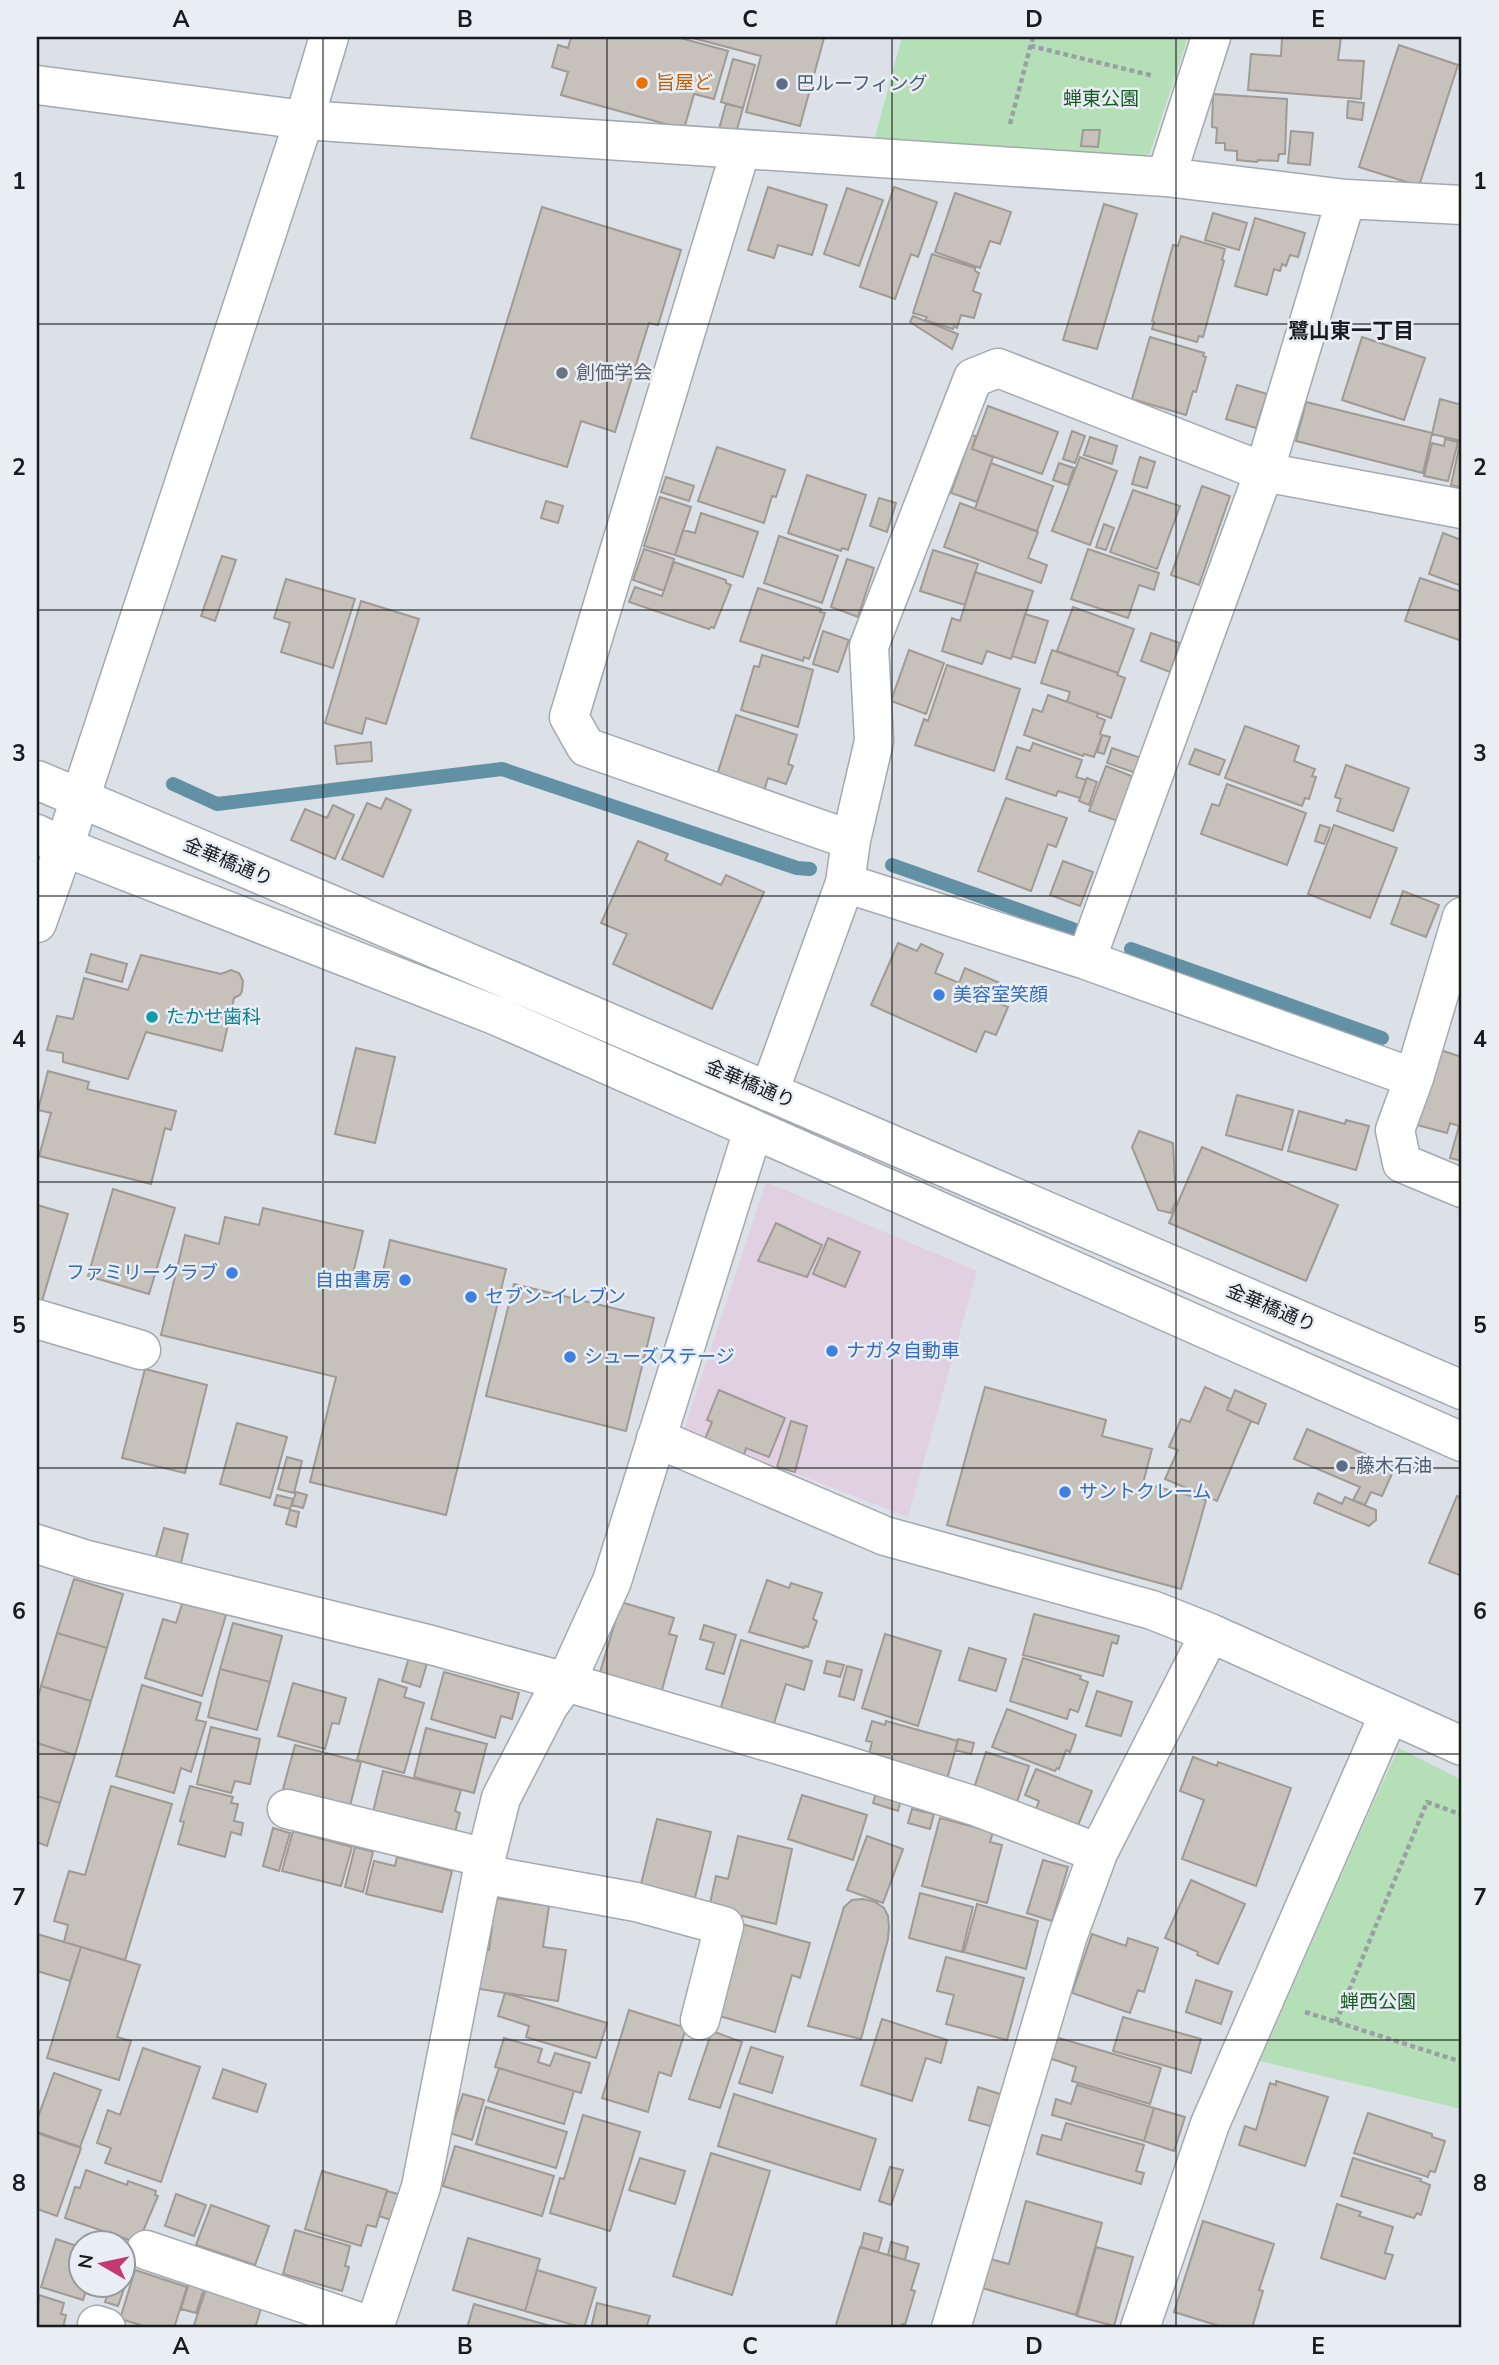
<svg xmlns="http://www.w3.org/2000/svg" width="1499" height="2365" font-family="'Nunito Sans','Noto Sans JP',sans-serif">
<rect width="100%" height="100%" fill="#dbe1e7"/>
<path fill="#e0d0e2" d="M766 1182 977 1271 908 1517 684 1430Z"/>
<path fill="#b5e0b7" d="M902 37H1188L1150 153 1132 164 874 141Z
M1399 1748 1462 1780V2109L1260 2061 1373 1803Z"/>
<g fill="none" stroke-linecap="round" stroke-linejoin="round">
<path stroke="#6291a5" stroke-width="14" d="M173 784 217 804 502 769 797 868 810 869
M892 865 1073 929
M1131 949 1382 1038"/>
</g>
<path fill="#c7c1bb" stroke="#9f9a94" stroke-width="2" d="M571 37H677L728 51 714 99 694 94 684 129 561 95 568 72 552 67 558 45 568 48Z
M689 37 824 38 800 126 746 112 761 56Z
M1282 37H1341L1338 60 1364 61 1361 99 1248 90 1251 54 1281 56Z
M1399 45 1458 65 1419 186 1359 167Z
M733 59 755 65 743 108 721 102Z
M1213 94 1287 99 1285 154H1279L1278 161 1258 160 1257 162 1237 160V151L1225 150V143H1216L1217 128 1212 127Z
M1348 101 1364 103 1362 120 1347 118Z
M726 104 743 108 736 133 719 129Z
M1083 130H1100L1098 147 1081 146Z
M1291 131 1313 133 1310 165 1288 163Z
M768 187 827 205 812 255 778 245 774 258 748 250Z
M894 187 937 202 918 257 911 254 895 299 860 287Z
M847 188 883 200 859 266 824 254Z
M955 193 1011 212 1000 244 990 241 980 268 935 252Z
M1104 204 1137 214 1097 349 1063 340Z
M542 207 681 250 658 325 649 323 615 432 581 421 567 467 471 438Z
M1213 213 1247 223 1239 250 1205 240Z
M1255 218 1305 233 1298 257 1290 255 1286 266 1282 264 1280 271 1274 269 1267 295 1235 286Z
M1181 236 1225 249 1222 260 1224 261 1203 337 1199 336 1197 342 1152 329 1154 322 1152 321 1173 245 1178 246Z
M932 254 975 268V271L979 273 973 291 981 294 974 318 961 315 957 328 954 326 953 329 925 320 927 317 913 313Z
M913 316 958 334 952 349 910 322Z
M1150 337 1204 353 1203 356 1206 357 1196 392 1193 391 1186 415 1132 399Z
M1362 337 1425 358 1404 420 1342 400Z
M1237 385 1267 394 1256 428 1226 419Z
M1440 399 1462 405V441L1432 434Z
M1306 402 1432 433 1423 473 1296 441Z
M988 406 1058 432 1042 474 972 449Z
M1072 431 1085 436 1075 463 1063 459Z
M971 435 976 436 972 449 993 457 977 502 951 493Z
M1090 437 1117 446 1112 464 1084 455Z
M1445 439 1458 442 1448 481 1424 476 1432 443 1444 446Z
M1460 443 1462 444V488L1451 485Z
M717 447 785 470 776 497 772 496 764 523 698 501Z
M1080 457 1117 471 1090 545 1052 531Z
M1140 457 1155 462 1147 488 1132 484Z
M991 463 1053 486 1037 531 975 509Z
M1059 463 1074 468 1068 485 1053 480Z
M807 475 866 495 848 550 842 548 841 551 788 533Z
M666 477 694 486 689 501 661 492Z
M1202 486 1230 496 1199 585 1171 575Z
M1133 490 1180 506 1157 569 1110 552Z
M660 497 691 507 675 555 644 546Z
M879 498 896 503 887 532 870 526Z
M546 501 563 506 558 523 541 518Z
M960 503 1038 532 1028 558 1047 565 1041 583 944 547Z
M701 513 758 532 743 577 675 555 683 530 695 533Z
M1104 524 1114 528 1106 550 1096 547Z
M1443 533 1461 540 1462 538V586L1429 574Z
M779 536 838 556 822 603 764 583Z
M644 549 674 559 664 591 633 580Z
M1088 549 1159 573 1154 590 1139 585 1128 618 1071 599Z
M933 550 978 564 965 605 920 591Z
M222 556 236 560 215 621 201 616Z
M847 559 874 568 858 617 831 607Z
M674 562 726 580V583L731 585 714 628 711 627 709 629 629 602 635 587 662 596Z
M975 572 1033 591 1011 659 987 651 982 664 942 651 952 618 960 621Z
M1420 578 1462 592V641L1405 621Z
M286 579 355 599 333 668 281 652 290 623 274 618Z
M758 588 821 609 820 612 825 613 809 659 804 657 803 661 740 641Z
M361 601 419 619 386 724 366 718 362 734 325 723Z
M1073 607 1134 629 1118 673 1057 651Z
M1025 614 1048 621 1035 663 1012 656Z
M823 631 849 640 838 672 813 664Z
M1151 633 1180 643 1170 672 1141 661Z
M909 650 944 663 926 714 891 701Z
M1052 650 1118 673 1117 675 1125 678 1111 718 1067 702 1070 692 1041 683Z
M762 655 813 670 798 727 741 710 754 666 759 667Z
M947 665 1020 689 994 771 915 745 924 719 928 721Z
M1048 695 1098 713 1097 717 1105 720 1100 734 1102 735 1094 757 1084 754 1083 756 1024 735 1033 709 1042 712Z
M736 715 797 735 788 764 793 766 786 784 768 778 764 791 717 775Z
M1245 726 1299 746 1294 761 1315 769 1312 776 1316 777 1309 799 1305 798 1302 806 1225 778Z
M1102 735 1110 737 1104 754 1097 752Z
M371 742 372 761 337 764 335 746Z
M1033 743 1082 760 1076 777 1086 780 1080 798 1058 791 1056 796 1006 779 1017 747 1030 751Z
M1112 748 1141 758 1136 773 1107 763Z
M1195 749 1225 760 1219 775 1189 764Z
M1346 765 1409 788 1393 831 1337 811 1341 799 1335 797Z
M1106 766 1134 777 1118 821 1089 811Z
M1087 778 1097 782 1089 805 1079 801Z
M1227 784 1306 813 1287 865 1201 834 1212 804 1219 806Z
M386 798 411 810 383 877 342 859 367 803 381 809Z
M1006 798 1067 818 1056 847 1048 844 1031 891 978 871Z
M333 805 354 815 335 859 291 840 305 809 327 818Z
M1320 825 1330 828 1324 844 1315 841Z
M1334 825 1397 848 1370 918 1308 894Z
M638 841 668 854 665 860 721 885 726 875 764 892 712 1009 613 964 627 934 601 923Z
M1063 861 1093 872 1080 906 1050 895Z
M1403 891 1439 905 1426 937 1391 924Z
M898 943 917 951 921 944 943 954 935 973 959 983 965 968 1007 986 1000 1004 1008 1007 996 1035 985 1031 976 1052 871 1005Z
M91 954 127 964 122 982 86 972Z
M141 955 221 974 231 970 239 973 243 981 242 991 240 995 234 998 222 1051 146 1032 128 1079 63 1062V1053L47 1050 57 1016 73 1019 84 978 128 990Z
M356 1048 395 1057 375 1143 335 1134Z
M1440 1050 1462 1057V1127L1450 1123 1447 1133 1417 1125Z
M48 1071 89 1082 87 1089 176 1111 171 1130 165 1128 151 1184 39 1156 51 1113 38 1110Z
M1237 1095 1293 1110 1282 1150 1226 1135Z
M1299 1111 1345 1124 1346 1120 1369 1126 1356 1170 1288 1151Z
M1459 1126 1462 1127V1161L1450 1158Z
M1139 1131 1173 1143 1176 1201 1171 1213 1158 1210 1132 1147Z
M1202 1147 1338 1205 1306 1281 1169 1223Z
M113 1189 175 1208 149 1294 88 1276Z
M37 1205 68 1214 42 1301 37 1300Z
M263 1208 363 1231 352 1278 380 1285 390 1240 506 1269 446 1515 310 1482 336 1377 161 1335 185 1235 219 1244 225 1217 259 1225Z
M776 1223 822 1245 807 1277 758 1261Z
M828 1238 860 1252 845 1287 813 1274Z
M514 1284 654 1318 626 1431 486 1396Z
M145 1369 207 1385 185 1473 122 1458Z
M985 1387 1106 1420 1102 1436 1152 1449 1143 1483 1206 1500 1181 1589 947 1525Z
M1205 1387 1231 1399 1227 1410 1251 1421 1217 1501 1165 1479 1178 1450 1169 1447 1181 1419 1190 1422Z
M719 1390 785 1418 769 1457 746 1448 744 1455 705 1439 712 1422 707 1420Z
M1235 1390 1266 1404 1258 1424 1227 1410Z
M791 1421 807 1426 795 1472 777 1467Z
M237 1423 287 1437 270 1498 220 1484Z
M1307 1429 1395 1467 1382 1496 1371 1492 1365 1505 1353 1500 1360 1487 1294 1459Z
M287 1457 302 1461 294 1493 278 1489Z
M296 1492 307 1495 303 1508 292 1505Z
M1318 1493 1342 1504 1345 1497 1376 1510V1520L1369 1526 1314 1503Z
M277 1495 293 1499 290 1509 274 1505Z
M1457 1496 1462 1498V1576L1429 1563Z
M290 1510 299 1512 296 1527 286 1524Z
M164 1528 188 1534 180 1567 155 1560Z
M74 1579 123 1594 107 1648 57 1633Z
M767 1580 789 1588 791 1583 822 1593 813 1619 817 1621 808 1647 805 1646 804 1648 749 1632Z
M183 1601 226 1615 202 1696 145 1678 163 1619 176 1623Z
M621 1602 674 1618 669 1634 677 1636 660 1697 598 1679Z
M1034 1614 1119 1636 1117 1644 1112 1642 1103 1676 1023 1655Z
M233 1623 282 1636 270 1682 220 1669Z
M704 1625 736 1635 724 1674 706 1669 714 1643 700 1639Z
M57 1633 107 1648 91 1701 41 1686Z
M885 1634 941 1651 918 1726 862 1708Z
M741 1640 812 1661 804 1690 786 1684 772 1730 719 1714Z
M969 1648 1006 1659 996 1691 959 1680Z
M410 1654 428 1660 420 1687 402 1681Z
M1023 1658 1081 1676 1080 1679 1088 1682 1078 1712 1070 1709 1067 1719 1010 1701Z
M827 1661 844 1665 840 1677 824 1673Z
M847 1666 862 1670 854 1700 839 1696Z
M220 1669 270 1682 257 1730 208 1717Z
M444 1672 519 1693 512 1719 501 1716 495 1738 431 1719Z
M379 1679 407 1688 404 1697 424 1703 404 1773 357 1760Z
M293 1683 346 1698 339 1724 332 1723 325 1749 278 1736Z
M142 1685 201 1703 196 1720 206 1722 191 1772 181 1768 174 1793 116 1776Z
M41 1686 91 1701 75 1755 37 1743V1702Z
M1097 1691 1132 1702 1121 1736 1086 1726Z
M1007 1709 1076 1735 1070 1752 1066 1750 1059 1769 1057 1768 1055 1771 992 1747Z
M872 1721 885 1725 886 1721 958 1741 947 1779 869 1754 872 1742 866 1741Z
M211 1727 260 1739 250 1784 235 1781 231 1793 197 1784Z
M426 1728 487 1744 474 1793 414 1777Z
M958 1739 974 1743 971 1754 955 1750Z
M37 1743 75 1755 60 1803 37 1796Z
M295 1745 361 1762 350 1806 283 1789Z
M986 1752 1029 1766 1016 1805 973 1791Z
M1193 1757 1217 1766 1218 1762 1291 1788 1256 1886 1182 1859 1204 1800 1180 1791Z
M1036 1769 1092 1791 1077 1828 1035 1812 1039 1801 1025 1795Z
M383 1771 461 1790 455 1811 460 1813 455 1832 373 1812Z
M111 1786 172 1804 125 1960 64 1942 68 1925 54 1921 69 1871 85 1875Z
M190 1786 233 1797 231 1803 238 1804 234 1821 243 1823 241 1835 231 1832 225 1857 178 1844 184 1822 180 1821Z
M876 1793 901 1799 898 1811 873 1803Z
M802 1795 867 1815 853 1860 788 1839Z
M37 1796 60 1803 47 1846 37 1842Z
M912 1809 934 1814 930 1829 908 1823Z
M940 1818 993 1832 990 1842 1002 1845 987 1903 922 1886Z
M657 1819 711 1832 694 1902 640 1888Z
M273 1828 290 1833 279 1871 263 1866Z
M293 1831 352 1847 341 1886 282 1871Z
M738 1836 792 1849 776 1924 709 1908 716 1876 728 1879Z
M867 1836 903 1849 883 1903 847 1890Z
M355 1847 373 1852 363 1892 345 1887Z
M397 1857 452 1871 442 1912 366 1894 374 1861 395 1866Z
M1043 1860 1068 1867 1052 1921 1027 1913Z
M1191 1880 1245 1904 1218 1964 1197 1955 1198 1952 1165 1938Z
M920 1893 973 1907 962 1952 909 1938Z
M489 1897 549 1906 543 1947 566 1950 558 2001 473 1988 480 1948 489 1950 492 1928 484 1926Z
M863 1899 875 1902 884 1908 888 1916 889 1927 888 1939 861 2039 808 2026 844 1907 852 1900Z
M977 1904 1038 1921 1026 1969 964 1952Z
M742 1924 810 1943 800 1978 792 1975 775 2032 716 2015Z
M37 1934 81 1947 70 1981 37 1971Z
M1092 1934 1126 1946 1128 1938 1158 1948 1144 1992 1138 1990 1130 2013 1072 1993Z
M81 1947 140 1965 117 2037 131 2041 119 2080 47 2058Z
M946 1957 1024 1978 1007 2040 946 2024 954 1995 937 1991Z
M1196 1980 1232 1992 1221 2024 1186 2012Z
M505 1993 607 2023 596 2058 526 2037 529 2026 498 2016Z
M629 2010 686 2028 671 2076 659 2072 648 2112 602 2098Z
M1123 2017 1201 2039 1191 2073 1113 2051Z
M882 2019 947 2040 941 2063 926 2058 912 2101 861 2085Z
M712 2031 742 2042 720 2108 689 2099Z
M1052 2036 1161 2068 1150 2104 1072 2081 1076 2067 1046 2057Z
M504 2038 542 2049 538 2062 550 2066 555 2053 590 2063 581 2093 495 2067Z
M751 2047 783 2057 772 2093 739 2083Z
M143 2048 200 2067 161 2182 105 2163 111 2148 97 2143 108 2110 120 2115Z
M499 2068 574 2091 564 2124 488 2101Z
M223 2069 266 2084 257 2112 213 2098Z
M54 2073 101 2090 80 2147 37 2132V2120Z
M1276 2081 1328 2097 1305 2166 1239 2145 1245 2126 1256 2130 1270 2083 1276 2085Z
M1077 2085 1154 2108 1144 2141 1052 2115 1056 2099 1071 2104Z
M978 2087 1006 2096 997 2128 969 2120Z
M463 2094 484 2100 472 2140 450 2133Z
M734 2094 876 2139 860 2190 718 2146Z
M486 2107 567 2132 556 2168 476 2144Z
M1154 2108 1185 2117 1174 2151 1144 2141Z
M1368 2113 1432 2134V2137L1445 2141 1435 2172 1430 2171 1428 2177 1354 2153Z
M583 2115 640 2132 610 2231 550 2213 560 2178 564 2179Z
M1066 2123 1144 2145 1136 2171 1144 2173 1141 2184 1037 2154 1042 2135 1061 2140Z
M37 2133 81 2148 57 2216 37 2209Z
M455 2146 554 2176 542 2216 443 2186Z
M711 2153 770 2171 732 2295 673 2276Z
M640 2158 685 2171 675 2204 629 2190Z
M1353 2158 1421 2179 1420 2181 1430 2185 1421 2215 1417 2213 1414 2218 1341 2196Z
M890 2167 903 2170 891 2205 879 2201Z
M86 2170 127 2185 128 2181 156 2191 155 2195 158 2196 138 2243 65 2218 75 2187 80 2188Z
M322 2171 387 2190 376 2227 367 2225 361 2246 305 2229Z
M387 2191 402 2195 394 2221 379 2216Z
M176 2194 206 2205 194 2236 165 2226Z
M1026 2201 1102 2223 1076 2315 982 2288 990 2259 1009 2264Z
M1337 2204 1361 2212 1359 2216 1393 2227 1385 2253 1393 2255 1385 2279 1321 2258Z
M211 2205 269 2226 255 2265 196 2245Z
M1203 2221 1274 2244 1259 2290 1263 2291 1252 2328H1226L1174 2312Z
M295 2230 350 2246 345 2266 349 2267 342 2291 283 2274Z
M864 2233 882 2238 878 2252 861 2247Z
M468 2238 540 2259 525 2311 453 2290Z
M56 2239 80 2247V2284H88L83 2300 41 2287Z
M891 2242 908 2247 905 2260 888 2255Z
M860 2247 919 2264 911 2290 915 2291 905 2325 902 2324 901 2328H835Z
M1096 2247 1133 2257 1114 2326 1077 2316Z
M135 2270 187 2287 174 2328H151L120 2319Z
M537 2270 596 2288 584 2328 525 2311Z
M122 2275 128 2277 118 2306 105 2302 111 2284H122Z
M189 2283 204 2288 196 2313 181 2309Z
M207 2286 262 2305 255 2328H193Z
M39 2295 64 2303 61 2314 66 2315 63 2328H47L37 2325Z
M597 2303 650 2316 646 2328H591Z
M474 2304 550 2326 549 2328H467Z"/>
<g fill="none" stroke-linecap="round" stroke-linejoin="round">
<defs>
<path id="street" d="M37 85 304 120 1166 177 1346 199 1462 205
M741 149 569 717 586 747 851 840
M1166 177 1211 37
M845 883 1086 960 1414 1078
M1462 917 1414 1078 1395 1130 1402 1163 1462 1188
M1086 960 1264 472 1346 199
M769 1092 845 883 851 840 874 741 869 646 973 378 998 368 1264 472 1462 509
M37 1319 141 1350
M656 1438 885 1536 1152 1610 1210 1633 1462 1746
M37 1544 87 1560 431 1645 566 1682 806 1753 975 1806 1098 1853
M287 1809 486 1858
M482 1874 636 1902 724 1926 700 2020
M146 2250 374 2327
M97 2325 106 2328
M374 2328 421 2187 482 1874 501 1798 549 1705 566 1682 612 1581 753 1130
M951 2328 1067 1938 1098 1853 1210 1633
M1140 2328 1210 2124 1389 1714"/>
<path id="secondary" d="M37 780 512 981 1462 1390
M37 834 64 847 497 1016 1462 1442
M37 923 64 847 304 120 329 37"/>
</defs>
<use href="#street" stroke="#a4a9af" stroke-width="41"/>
<use href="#secondary" stroke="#a4a9af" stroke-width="41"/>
<path stroke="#9a9fa3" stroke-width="4.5" stroke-dasharray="5 3.5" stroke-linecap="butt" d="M1033 37 1031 46 1154 76
M1010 124 1031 44
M1305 2012 1462 2062
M1336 2022 1427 1802 1462 1815"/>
<use href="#street" stroke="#fff" stroke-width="38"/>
<use href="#secondary" stroke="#fff" stroke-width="38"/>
</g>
<path fill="none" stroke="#191b1d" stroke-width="2" stroke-opacity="0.55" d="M323 37V2328M607 37V2328M892 37V2328M1176 37V2328M37 324H1462M37 610H1462M37 896H1462M37 1182H1462M37 1468H1462M37 1754H1462M37 2040H1462"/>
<circle fill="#e8710a" stroke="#e9eef5" stroke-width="2.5" cx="642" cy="83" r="7"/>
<g fill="#5c6f8a" stroke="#e9eef5" stroke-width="2.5">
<circle cx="782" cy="84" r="7"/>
<circle cx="1342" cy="1466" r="7"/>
</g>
<circle fill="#6b7280" stroke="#e9eef5" stroke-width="2.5" cx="562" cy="373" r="7"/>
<g fill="#3f7fe0" stroke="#e9eef5" stroke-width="2.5">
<circle cx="939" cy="995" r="7"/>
<circle cx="232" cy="1273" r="7"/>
<circle cx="405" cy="1280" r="7"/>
<circle cx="471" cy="1297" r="7"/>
<circle cx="832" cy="1351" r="7"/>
<circle cx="570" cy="1357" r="7"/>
<circle cx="1065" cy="1492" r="7"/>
</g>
<circle fill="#0f9aa8" stroke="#e9eef5" stroke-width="2.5" cx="152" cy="1017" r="7"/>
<g text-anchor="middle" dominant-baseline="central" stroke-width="5" stroke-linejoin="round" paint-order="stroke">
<g font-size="19" fill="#c56008" stroke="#e9eef5" text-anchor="start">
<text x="656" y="83">旨屋ど</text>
</g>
<g font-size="19" fill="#4e5e75" stroke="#e9eef5" text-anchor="start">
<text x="796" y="84">巴ルーフィング</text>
<text x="1356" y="1466">藤木石油</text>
</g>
<g font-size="19" fill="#195b24" stroke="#e9eef5">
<text x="1101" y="99">蝉東公園</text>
<text x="1378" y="2002">蝉西公園</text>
</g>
<g font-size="19" fill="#5b616d" stroke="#e9eef5" text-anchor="start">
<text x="576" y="373">創価学会</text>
</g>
<g font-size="19" fill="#191b1d" stroke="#e9eef5">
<text transform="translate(228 862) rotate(23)">金華橋通り</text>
<text transform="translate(750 1084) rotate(23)">金華橋通り</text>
<text transform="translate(1271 1308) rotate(23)">金華橋通り</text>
</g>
<g font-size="19" fill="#366cbe" stroke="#e9eef5" text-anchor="start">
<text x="953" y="995">美容室笑顔</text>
<text x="218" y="1273" text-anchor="end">ファミリークラブ</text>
<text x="391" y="1280" text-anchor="end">自由書房</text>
<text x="485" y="1297">セブン-イレブン</text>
<text x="846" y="1351">ナガタ自動車</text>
<text x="584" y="1357">シューズステージ</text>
<text x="1079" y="1492">サントクレーム</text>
</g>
<g font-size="19" fill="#0d838f" stroke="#e9eef5" text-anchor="start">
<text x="166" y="1017">たかせ歯科</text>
</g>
<g font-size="21" font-weight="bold" fill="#191b1d" stroke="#e9eef5">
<text x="1351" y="331">鷺山東一丁目</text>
</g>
</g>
<rect width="1499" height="2365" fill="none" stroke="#e9eef5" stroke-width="77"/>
<g transform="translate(102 2264) rotate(279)"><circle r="33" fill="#e9eef5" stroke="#969a9f" stroke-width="2"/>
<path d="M0-5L12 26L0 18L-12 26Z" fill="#c33971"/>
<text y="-10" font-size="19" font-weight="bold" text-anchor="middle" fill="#191b1d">N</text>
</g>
<rect x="38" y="38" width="1422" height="2288" fill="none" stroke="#191b1d" stroke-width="2.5"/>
<g font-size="23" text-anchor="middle" font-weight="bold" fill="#191b1d">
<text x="181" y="27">A</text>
<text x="465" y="27">B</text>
<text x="750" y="27">C</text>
<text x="1034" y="27">D</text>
<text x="1318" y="27">E</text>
<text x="19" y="189">1</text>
<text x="1480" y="189">1</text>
<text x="19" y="475">2</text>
<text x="1480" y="475">2</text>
<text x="19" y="761">3</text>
<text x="1480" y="761">3</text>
<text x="19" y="1047">4</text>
<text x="1480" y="1047">4</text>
<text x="19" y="1333">5</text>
<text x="1480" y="1333">5</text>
<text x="19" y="1619">6</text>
<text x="1480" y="1619">6</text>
<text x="19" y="1905">7</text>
<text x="1480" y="1905">7</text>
<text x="19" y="2191">8</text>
<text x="1480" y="2191">8</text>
<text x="181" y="2354">A</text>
<text x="465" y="2354">B</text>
<text x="750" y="2354">C</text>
<text x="1034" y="2354">D</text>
<text x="1318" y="2354">E</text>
</g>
</svg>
